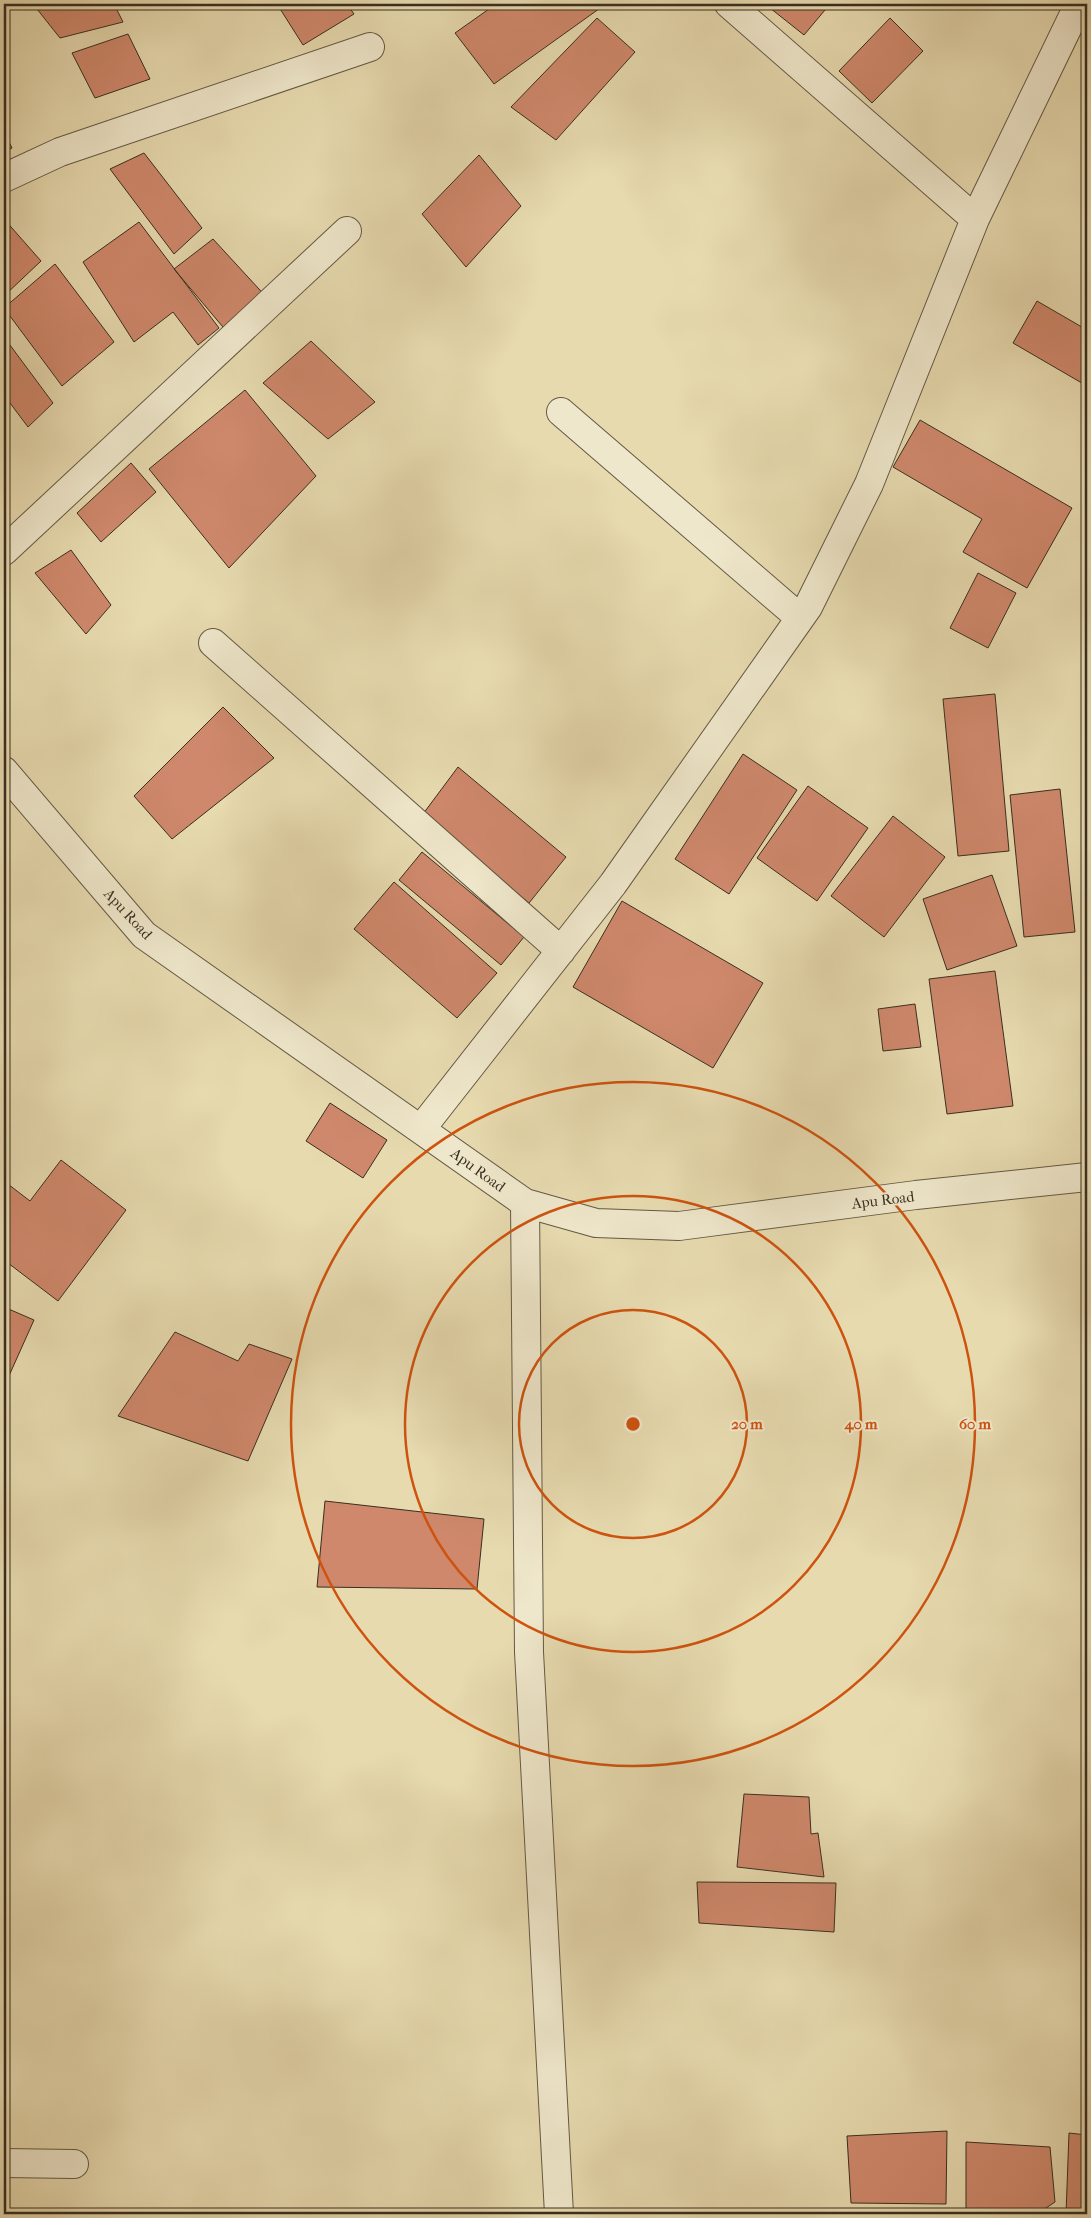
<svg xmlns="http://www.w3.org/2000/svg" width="1091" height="2218" font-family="'IM FELL French Canon',serif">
<rect width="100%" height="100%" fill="#e7daaf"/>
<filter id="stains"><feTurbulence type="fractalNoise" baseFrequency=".004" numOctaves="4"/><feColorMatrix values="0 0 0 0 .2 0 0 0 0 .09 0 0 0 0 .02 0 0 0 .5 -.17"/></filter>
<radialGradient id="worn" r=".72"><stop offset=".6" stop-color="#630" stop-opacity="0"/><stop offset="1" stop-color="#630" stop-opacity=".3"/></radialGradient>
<path fill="#cf886c" stroke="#392e20" d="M33 4H114L123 22 60 38Z
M277 4H347L354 14 303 45Z
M496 4H601L603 6 494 84 455 33Z
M765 4H830L804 35Z
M597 18 635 52 556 140 511 107Z
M890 18 923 51 872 103 839 71Z
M128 34 150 79 95 98 72 53Z
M4 132 12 148 4 152Z
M144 153 202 228 174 254 110 169Z
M479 155 521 206 466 267 422 214Z
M4 219 41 261 4 296Z
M139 222 219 328 198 345 173 312 134 342 83 262Z
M213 239 270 301 228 333 174 269Z
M55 264 114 342 62 386 4 308Z
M1037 301 1087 330V386L1013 343Z
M4 337 53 403 28 427 4 395Z
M311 341 375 402 328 439 263 383Z
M245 390 316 476 229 568 149 469Z
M920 420 1072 508 1027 588 963 552 982 519 893 467Z
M131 463 156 492 101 542 77 513Z
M71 550 111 605 86 634 35 573Z
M978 573 1016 593 988 648 950 628Z
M995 694 1009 851 958 856 943 699Z
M223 707 274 758 172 839 134 796Z
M743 754 797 790 729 894 675 859Z
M458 767 566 857 529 903 423 814Z
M808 786 868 828 817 901 757 858Z
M1060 789 1075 932 1024 937 1010 795Z
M893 816 945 857 884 937 831 896Z
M422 852 524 937 501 965 399 880Z
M992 875 1017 946 947 970 923 899Z
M394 882 497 973 457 1018 354 929Z
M622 901 763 983 713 1068 573 987Z
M995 971 1013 1106 947 1114 929 979Z
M915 1004 921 1047 883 1051 878 1009Z
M330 1103 387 1140 363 1178 306 1141Z
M61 1160 126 1210 58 1301 4 1260V1181L30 1201Z
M4 1307 34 1320 8 1378 4 1376Z
M175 1332 238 1361 249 1344 292 1359 248 1461 118 1416Z
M325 1501 484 1519 477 1589 317 1587Z
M744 1794 809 1797 811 1834 818 1833 824 1877 737 1867Z
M697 1882 836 1883 834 1932 699 1923Z
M947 2131 946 2204 851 2203 847 2136Z
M1069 2133 1087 2135V2214H1066Z
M966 2142 1050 2147 1055 2202 1037 2214H966Z"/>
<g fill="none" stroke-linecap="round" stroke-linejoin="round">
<defs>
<path id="minor" d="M729 4 975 219
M4 178 60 152 370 47
M561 412 800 618
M4 551 347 231
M213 643 561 951
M4 771 144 935 525 1203 596 1223 679 1226 916 1195 1087 1177
M421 1129 613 884 808 607 869 484 975 219 1079 4
M525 1203 529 1652 559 2214
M4 2163 74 2164"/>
</defs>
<use href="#minor" stroke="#645944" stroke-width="30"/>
<use href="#minor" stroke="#efe7cb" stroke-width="28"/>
</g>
<g fill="none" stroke="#ce530f" stroke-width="2.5">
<circle cx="633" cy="1424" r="114"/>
<circle cx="633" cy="1424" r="228"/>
<circle cx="633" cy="1424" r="342"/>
</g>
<g text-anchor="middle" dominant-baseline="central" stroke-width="4" stroke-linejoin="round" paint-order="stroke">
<g font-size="15" fill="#392e20" stroke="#efe7cb">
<text transform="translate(128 914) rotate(47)">Apu Road</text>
<text transform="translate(478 1170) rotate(36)">Apu Road</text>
<text transform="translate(883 1200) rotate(-7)">Apu Road</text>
</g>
</g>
<circle cx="633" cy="1424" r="8" fill="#ce530f" stroke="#efe7cb" stroke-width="2.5"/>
<g font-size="15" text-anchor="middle" font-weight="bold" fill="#ce530f" stroke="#efe7cb" stroke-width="4" stroke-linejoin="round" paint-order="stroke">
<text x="747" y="1429">20 m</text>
<text x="861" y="1429">40 m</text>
<text x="975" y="1429">60 m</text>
</g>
<rect width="1091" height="2218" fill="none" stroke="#e7daaf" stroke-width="20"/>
<rect x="5" y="5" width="1081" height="2208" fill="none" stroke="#392e20" stroke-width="2.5"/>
<rect x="10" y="10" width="1071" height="2198" fill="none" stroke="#392e20"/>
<rect width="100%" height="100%" filter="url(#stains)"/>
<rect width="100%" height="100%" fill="url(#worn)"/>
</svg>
